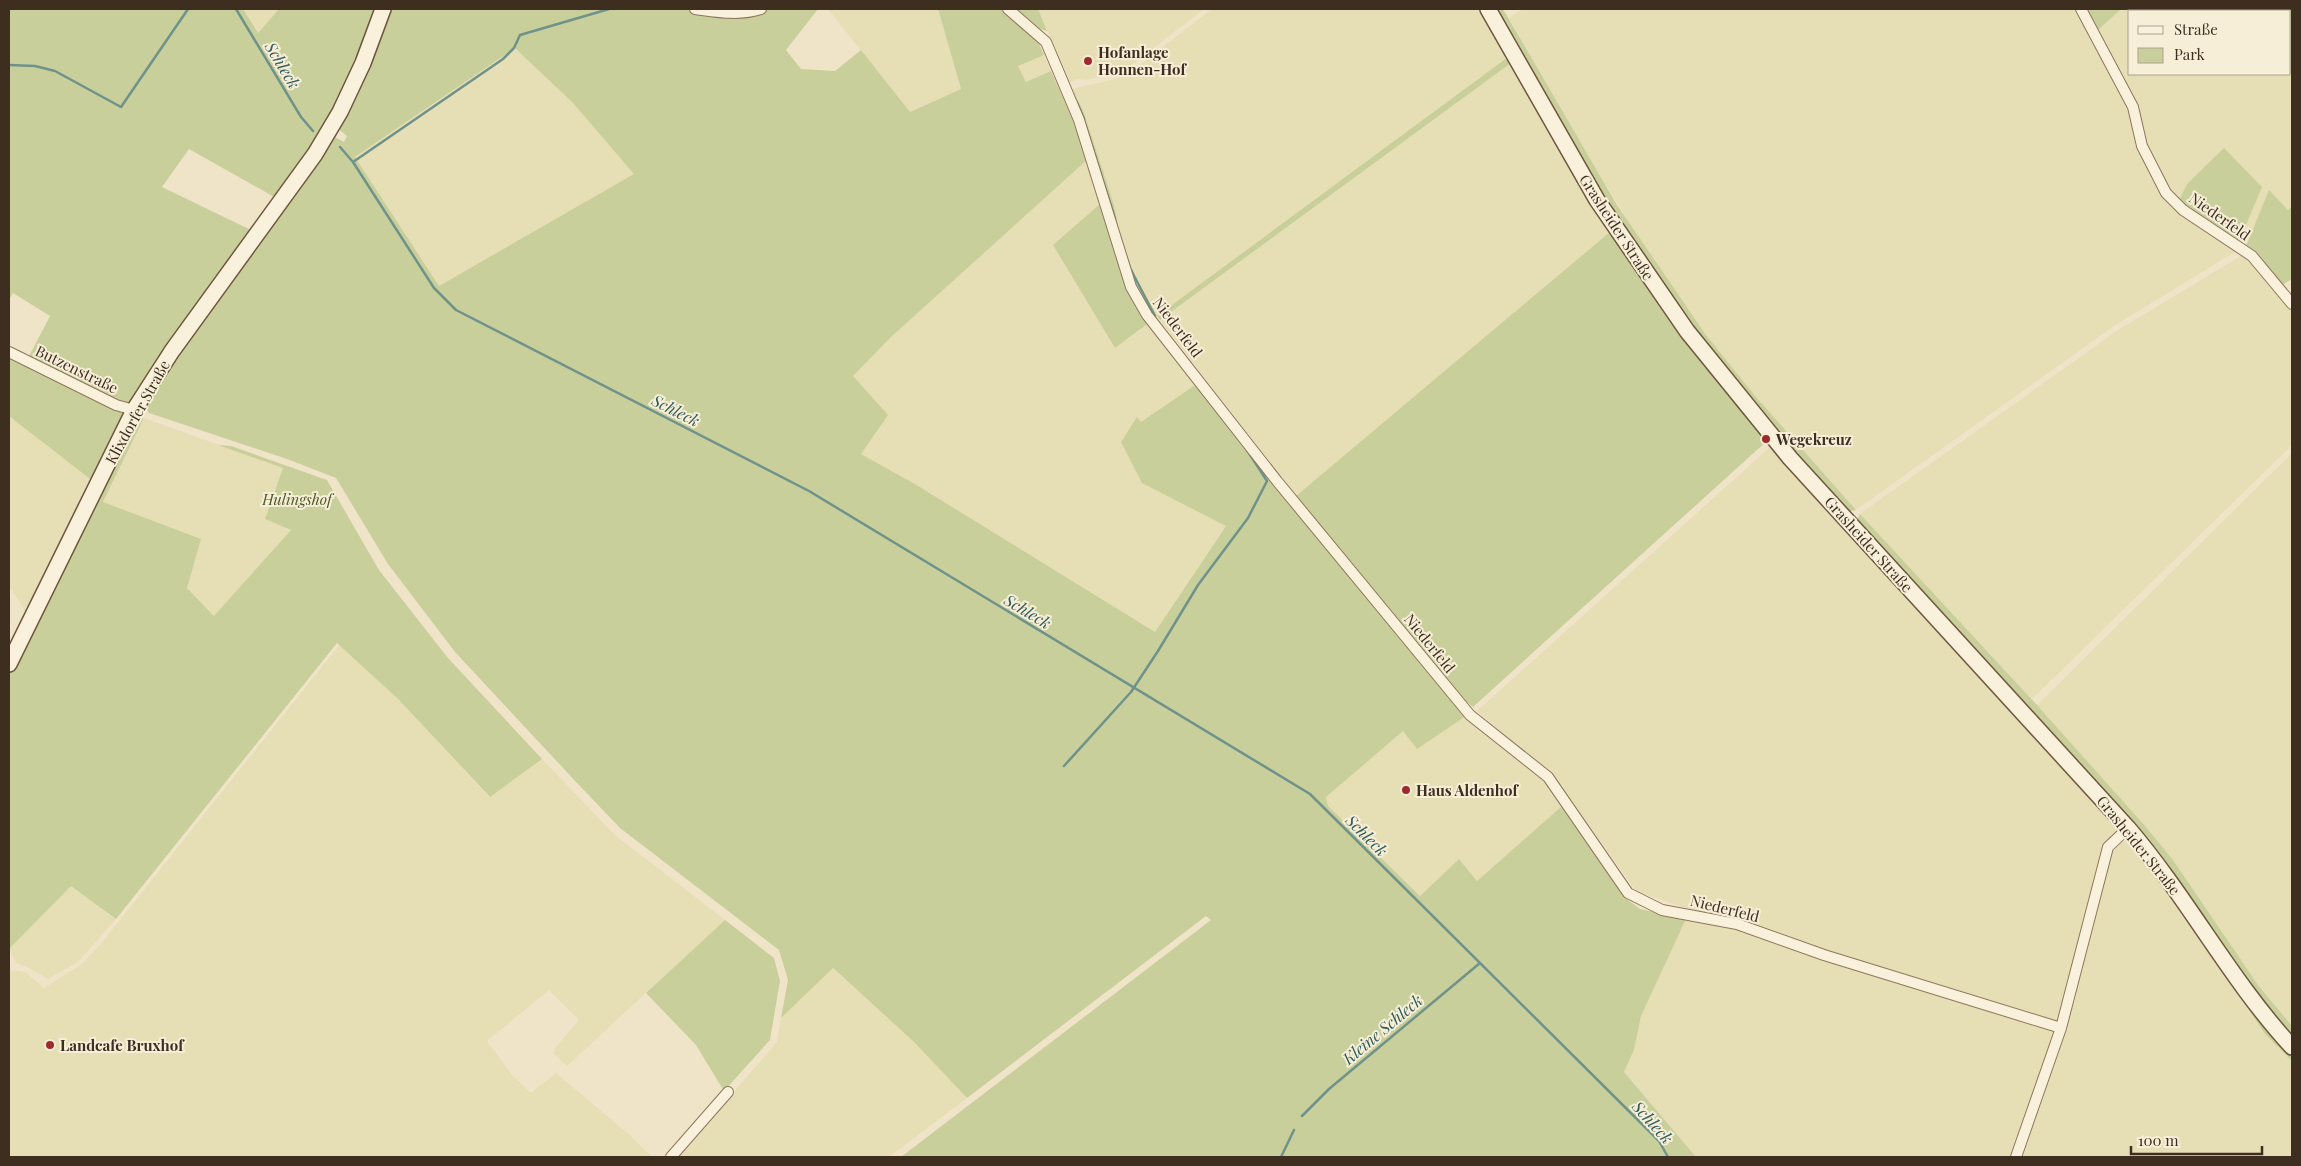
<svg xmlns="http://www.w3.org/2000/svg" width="2301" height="1166" font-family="'Playfair Display',serif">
<rect width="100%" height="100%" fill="#f0e4c8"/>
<path fill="#e6deb5" d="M243 9H279L258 33Z
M828 9H938L961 89 910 112Z
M1038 9H1204L1130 66 1111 75 1086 80 1078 79 1069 83Z
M1212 9H1481L1508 57 1157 316 1138 282 1121 241 1114 205 1083 110 1072 89 1115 79 1133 70Z
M1522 9H2077L2130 107 2163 193 2238 250 2114 326 1856 510 1756 397 1706 335 1640 240 1576 137 1509 18Z
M2121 9H2227L2229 11H2130V74L2290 73 2292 76V206L2288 210 2269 191 2246 246 2179 201 2169 191 2156 169 2097 31Z
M516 48 573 103 635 174 439 286 355 157Z
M1044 55 1051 71 1026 82 1018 65Z
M1511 63 1592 206 1611 232 1296 496 1160 320Z
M1087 160 1100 204 1053 245 1115 348 1150 322 1198 383 1141 423 1137 417 1121 442 1226 526 1155 632 915 484 861 454 853 376 891 337Z
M2244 254 2292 307V445L2032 699 1860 514 2118 330Z
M9 416 90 479 25 611 9 585Z
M144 418 283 468 265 519 291 530 215 616 187 588 201 539 103 503Z
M1770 447 2120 831 2114 837 2060 1023 1822 949 1737 918 1691 910 1636 891 1553 775 1477 711Z
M2292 453V1026L2249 973 2173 860 2146 827 2037 705Z
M340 644 398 699 489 797 542 759 615 835 725 920 567 1066 554 1054 555 1048 579 1020 549 990 487 1041 512 1075 531 1093 556 1073 632 1137 652 1157H9V970L25 972 44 988 82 964 100 945Z
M1466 716 1544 780 1562 806 1477 881 1459 859 1420 896 1328 806 1325 797 1403 730Z
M2128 840 2176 901 2265 1034 2292 1061V1157H2019L2111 850 2116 844Z
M71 885 116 919 78 962 48 979 27 967 17 964 9 949Z
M1686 919 1736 928 2058 1031 2012 1157H1696L1624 1072 1634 1050 1641 1016Z
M832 968 915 1043 967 1098 889 1157H675L714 1115 777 1042 781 1018Z"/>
<path fill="#c9cf9b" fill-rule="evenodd" d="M9 9H243L258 33 279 9H378L371 31 324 131 344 142 347 136 336 127 388 9H681L726 16 751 15 770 9H818L786 50 801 69 835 71 861 50 910 112 961 89 938 9H1001L1037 39 1044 55 1018 66 1026 82 1051 71 1072 118 1087 160 891 337 853 376 888 415 861 454 915 484 1155 632 1226 526 1142 483 1121 442 1137 417 1141 422 1198 383 1245 442 1267 476 1466 716 1417 749 1403 731 1326 797 1328 806 1420 896 1459 859 1477 881 1562 806 1623 896 1640 909 1686 919 1641 1016 1634 1050 1624 1072 1696 1157H901L1211 920 1206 916 967 1098 915 1043 833 968 781 1018 788 980 779 950 620 828 577 783 455 652 388 564 336 478 287 459 149 413 142 405H125L29 356 50 316 13 293 9 300ZM515 48 573 103 634 174 439 286 355 157ZM189 149 276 198 251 230 162 187Z
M1014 9H1038L1047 31 1037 28Z
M1481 9H1485L1580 177 1768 440 1473 707 1457 694 1296 496 1610 232 1592 206 1511 63 1160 320 1157 316 1153 318 1135 285 1068 90 1072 89 1083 110 1114 205 1121 241 1138 282 1157 316 1508 57Z
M1492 9H1503L1617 205 1706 335 1756 397 1856 510 1847 512 1738 392 1608 211Z
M2085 9H2121L2097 31Z
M2227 9H2292V76L2290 73V11H2229Z
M2224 148 2262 187 2240 239 2235 241 2199 217 2179 201 2187 184Z
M2269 190 2288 210 2292 206V279L2282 285 2246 246Z
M1100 204 1129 288 1150 322 1115 348 1053 245Z
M9 355 122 412 125 418 9 654V644L90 479 9 416Z
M144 418 103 502 201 539 187 588 214 616 291 530 265 519 283 468 218 445 231 446 327 480 379 570 448 658 542 759 490 797 398 699 337 643 116 919 71 886 9 949V676L132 423Z
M1860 514 2037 705 2146 827 2173 860 2258 985 2292 1026V1041L2273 1020 2175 880 1855 524Z
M2176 901 2292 1052V1061L2265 1034Z
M725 920 774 958 780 981 770 1040 724 1091 696 1045 646 993Z"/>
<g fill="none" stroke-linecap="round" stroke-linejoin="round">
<path stroke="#6f938a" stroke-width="2.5" d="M236 9 301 117 313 131
M9 65 35 66 55 71 121 107 188 9
M1077 103 1084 119
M1086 127 1115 219
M340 147 353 162 434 288 456 310 809 491 1310 794 1659 1141 1668 1157
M353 162 503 59 514 48 520 35 609 9
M1131 270 1155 316
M1064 766 1131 692 1158 651 1198 585 1248 518 1267 481 1247 450
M1302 1116 1329 1089 1480 963
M1281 1157 1294 1130"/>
<defs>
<path id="street" d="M695 9C718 12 739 16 761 9
M1008 9 1046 42 1079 120 1131 287 1147 315 1277 481 1470 715 1548 777 1628 893 1662 910 1737 924 1824 955 2061 1028
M2081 9 2133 107 2142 146 2166 193 2183 210 2252 256 2292 304
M9 352 116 405 134 410
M671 1157 728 1092
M2016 1157 2061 1028 2108 847 2128 828"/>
<path id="secondary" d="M1488 9 1597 200 1687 331 1790 458 2128 828C2188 898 2230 980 2292 1047
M9 664 134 410 172 351 315 154 340 112 363 63 383 9"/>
</defs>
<use href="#street" stroke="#8d765c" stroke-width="12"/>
<use href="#secondary" stroke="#6f573f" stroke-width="18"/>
<use href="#street" stroke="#faf1dc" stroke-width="10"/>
<use href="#secondary" stroke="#faf1dc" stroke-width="15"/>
</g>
<g fill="#9e2a2b" stroke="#f7eed8" stroke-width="2">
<circle cx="1088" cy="61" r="5"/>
<circle cx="1766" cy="439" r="5"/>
<circle cx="1406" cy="790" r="5"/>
<circle cx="50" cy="1045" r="5"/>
</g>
<g text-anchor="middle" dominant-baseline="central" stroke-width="4" stroke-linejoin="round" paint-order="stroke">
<g font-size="15" font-weight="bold" fill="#3d2e20" stroke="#f7eed8" text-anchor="start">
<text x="1098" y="52">Hofanlage<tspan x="1098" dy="17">Honnen-Hof</tspan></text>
<text x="1776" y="439">Wegekreuz</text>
<text x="1416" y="790">Haus Aldenhof</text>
<text x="60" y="1045">Landcafe Bruxhof</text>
</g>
<g font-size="15" fill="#3d2e20" stroke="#f7eed8">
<text transform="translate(2220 216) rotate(35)">Niederfeld</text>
<text transform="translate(1617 227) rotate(57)">Grasheider Straße</text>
<text transform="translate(1178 327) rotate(53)">Niederfeld</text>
<text transform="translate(77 369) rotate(26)">Butzenstraße</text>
<text transform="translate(137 412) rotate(-61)">Klixdorfer Straße</text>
<text transform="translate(1869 544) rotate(48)">Grasheider Straße</text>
<text transform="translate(1430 643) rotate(51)">Niederfeld</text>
<text transform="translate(2139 845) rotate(51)">Grasheider Straße</text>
<text transform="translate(1725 908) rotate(14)">Niederfeld</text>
</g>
<g font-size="15" font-style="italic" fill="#4d5a26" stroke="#f7eed8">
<text x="297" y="499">Hulingshof</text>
</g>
<g font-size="16" font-style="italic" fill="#2f5d5a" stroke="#f7eed8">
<text transform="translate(283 65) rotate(59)">Schleck</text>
<text transform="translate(676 410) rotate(27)">Schleck</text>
<text transform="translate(1028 611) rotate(31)">Schleck</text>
<text transform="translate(1367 835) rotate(45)">Schleck</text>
<text transform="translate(1382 1029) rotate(-40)">Kleine Schleck</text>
<text transform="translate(1653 1122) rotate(48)">Schleck</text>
</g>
</g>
<rect width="2301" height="1166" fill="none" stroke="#3d2e20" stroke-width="20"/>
<rect x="2128" y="10" width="162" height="65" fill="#f7eed8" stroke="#ada18e"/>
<rect x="2138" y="26" width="25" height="8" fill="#faf1dc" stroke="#ada18e"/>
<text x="2174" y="35" font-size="15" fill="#3d2e20">Straße</text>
<rect x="2138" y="48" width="25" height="15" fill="#c9cf9b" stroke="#ada18e"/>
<text x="2174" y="60" font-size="15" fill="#3d2e20">Park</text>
<path d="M2131 1146v8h131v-8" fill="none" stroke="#3d2e20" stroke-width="2.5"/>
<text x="2138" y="1146" font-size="15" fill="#3d2e20" stroke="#f7eed8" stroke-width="4" paint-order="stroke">100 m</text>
</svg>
